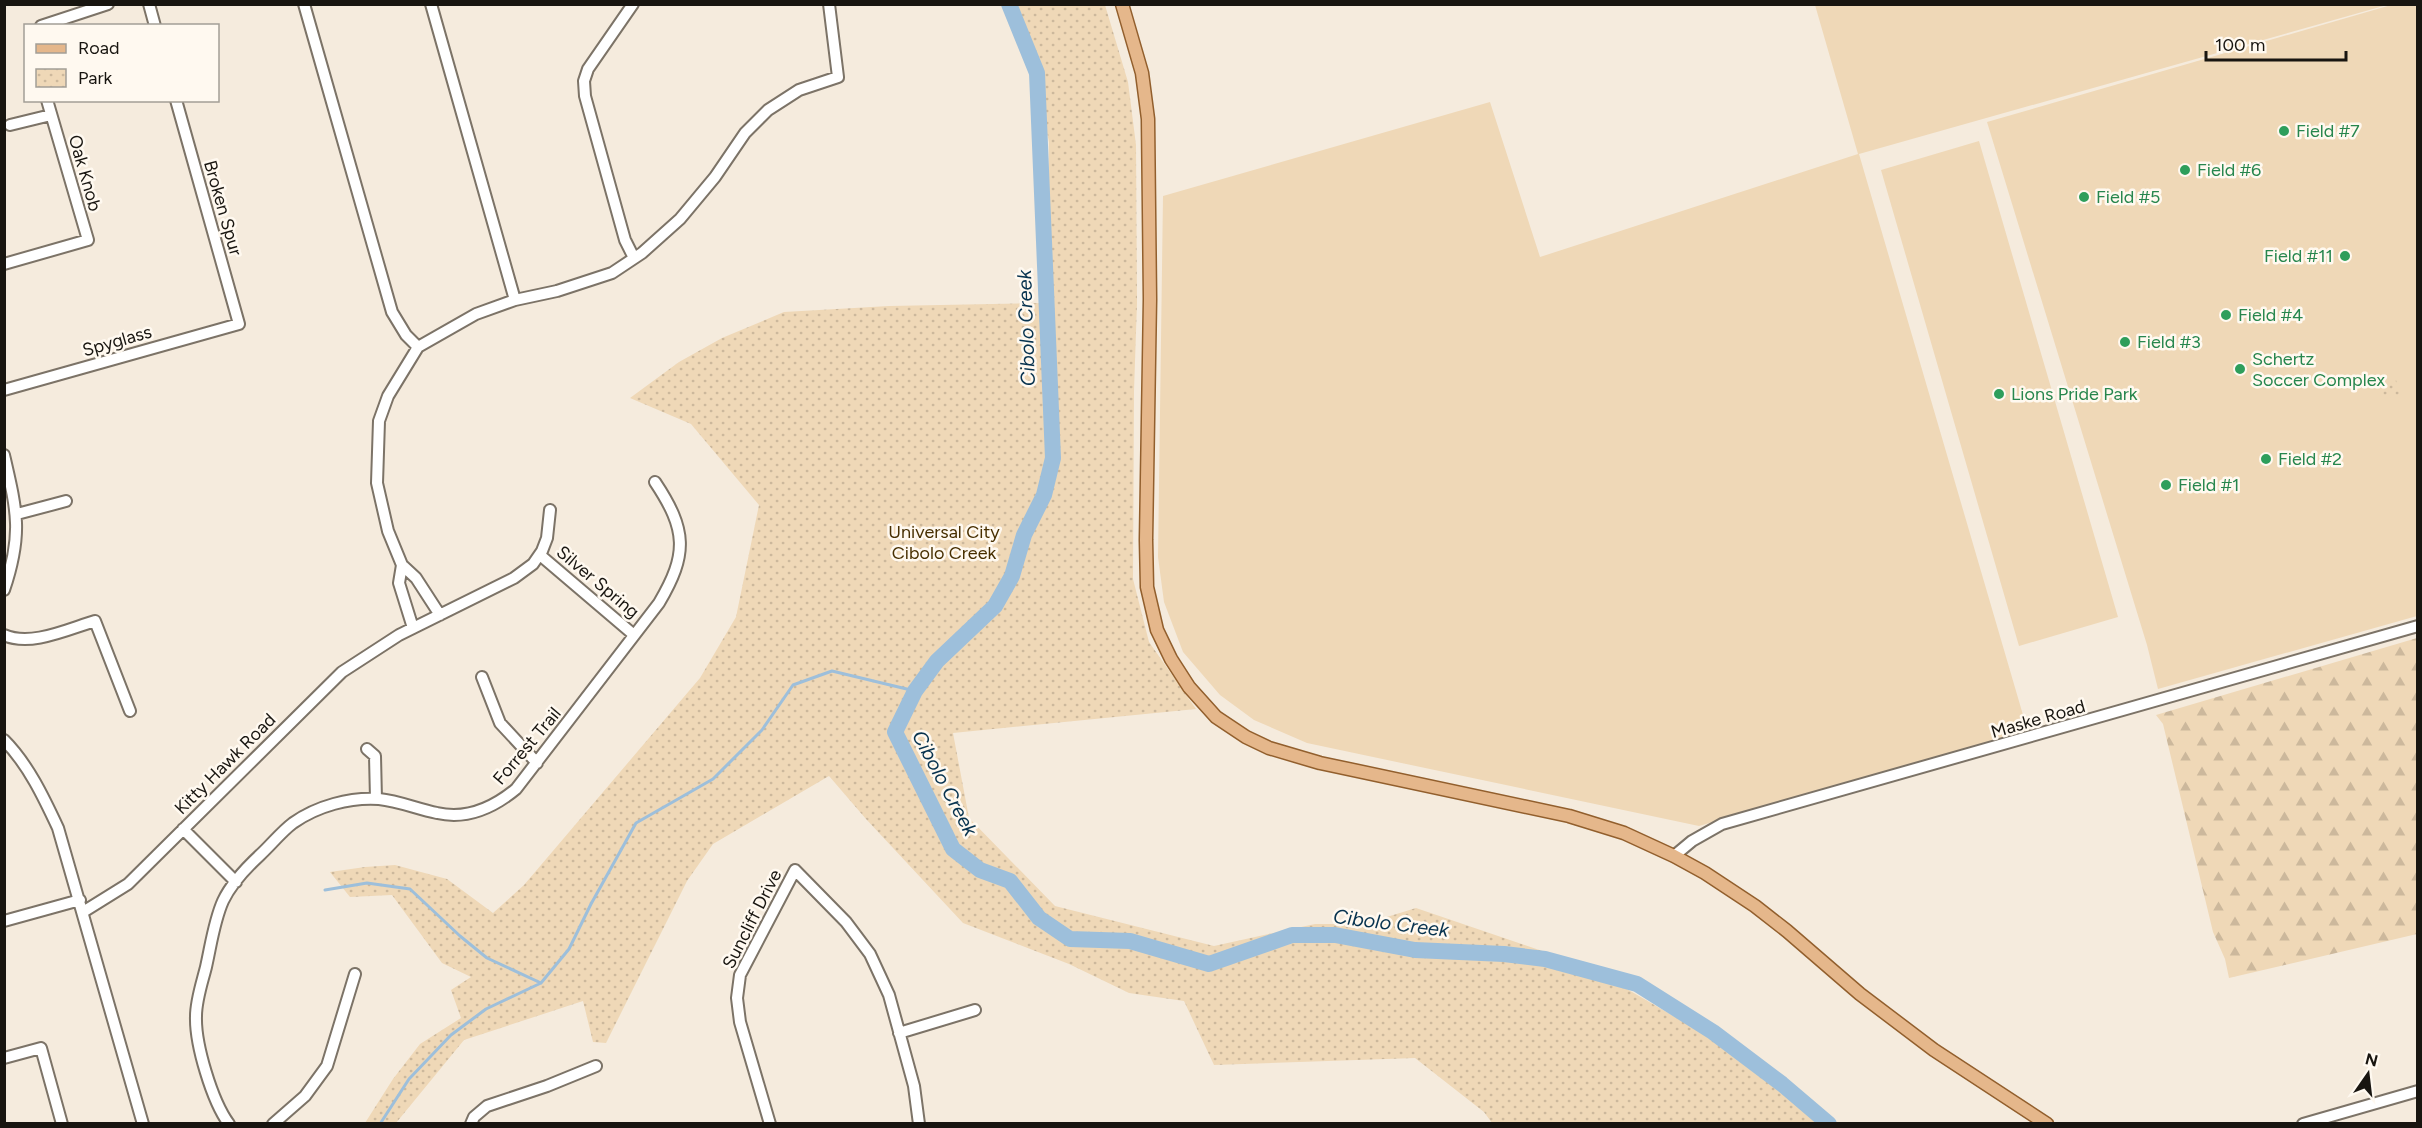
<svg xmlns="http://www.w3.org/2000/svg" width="2422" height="1128" font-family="Figtree,sans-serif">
<defs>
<pattern id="forest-firs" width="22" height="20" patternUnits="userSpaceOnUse" patternTransform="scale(1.5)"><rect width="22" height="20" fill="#efd8b7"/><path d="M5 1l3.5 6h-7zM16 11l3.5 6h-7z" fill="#ccb89c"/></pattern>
<pattern id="park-dots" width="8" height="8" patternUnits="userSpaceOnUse" patternTransform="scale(1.5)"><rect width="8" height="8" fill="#efd8b7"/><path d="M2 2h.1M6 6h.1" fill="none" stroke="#ccb89c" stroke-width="1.8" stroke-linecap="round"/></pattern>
</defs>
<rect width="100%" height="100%" fill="#f5ebdd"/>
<path fill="#efd8b7" d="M1815 5H2387L1859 154 2028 732 1699 826 1307 743 1254 720 1220 695 1183 652 1164 602 1158 557 1163 196 1490 102 1540 257 1858 154Z
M2391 5H2417V616L2158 689 2147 645 1987 122Z
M1979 141 2118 617 2019 646 1881 170Z"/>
<path fill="url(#forest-firs)" d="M2417 638V934L2229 978 2225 959 2213 932 2163 724 2156 715Z"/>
<path fill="url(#park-dots)" d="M1014 5H1105L1128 82 1136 145 1137 303 1134 391 1133 579 1149 642 1196 709 953 733 969 818 1055 906 1214 946 1315 924H1364L1416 908 1589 967 1794 1086 1838 1123H1492L1484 1112 1415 1058 1214 1065 1184 1001 1129 993 1069 964 963 923 866 819 829 776 713 844 687 881 606 1043 593 1042 583 1001 464 1040 396 1123H365L393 1079 420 1044 461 1018 451 990 471 977 442 963 392 895 350 897 330 872 365 867 395 865 447 879 493 913 524 885 700 678 736 617 759 505 691 424 630 398 679 362 722 338 784 312 889 306 1047 303 1049 142 1026 34Z
M2396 380 2400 395 2383 399 2379 384Z"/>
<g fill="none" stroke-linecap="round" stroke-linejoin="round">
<path stroke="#9dbfdb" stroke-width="3" d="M325 890 367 883 410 889 460 936 487 958 541 983
M380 1124 409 1079 451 1035 486 1009 541 983 569 949 591 904 636 823 713 779 762 730 793 685 832 671 915 691"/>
<path stroke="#9dbfdb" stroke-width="16" d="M1009 4 1037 73 1053 458 1044 495 1024 535 1012 576 995 606 937 661 915 691 895 732 953 849 980 870 1010 881 1039 918 1070 939 1130 941 1209 964 1292 935H1335L1415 950 1504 954 1545 959 1637 984 1713 1032 1782 1084 1829 1124"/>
<defs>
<path id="minor" d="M149 4 155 26
M304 4 392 312 406 335 418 347
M431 4 515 300
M633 4 588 69 584 81 585 96 625 240 634 258
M41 26 108 4
M10 125 51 115
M4 264 88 240 47 100
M4 390 239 324 176 100
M4 455C17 511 23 534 4 590
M17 514 66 501
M540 555 634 635
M402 565 399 583 413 628
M440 615 416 578 402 565 388 531 377 483 379 421 388 396 418 347 476 314 515 300 557 291 612 273 642 253 680 219 715 177 745 133 768 110 799 90 838 77 829 4
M4 635C31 647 68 629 95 621L130 711
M482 677 500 723 537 763
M4 740C28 764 44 798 58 828L143 1124
M367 749 375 756 376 799
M183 829 236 882
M1674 856 1692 841 1722 824 2418 626
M83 912 128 884 342 672 399 635 514 578 533 564 542 551 547 538 550 510
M4 921 80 900
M899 1033 975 1010
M4 1058 41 1048 62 1124
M229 1124C212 1101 195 1044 196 1016 196 1000 202 983 206 967 211 945 214 921 223 901 231 884 246 868 260 855 271 845 281 832 293 823 317 806 350 797 379 799 399 801 417 809 437 813 467 820 493 808 516 789L659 603C688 554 687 530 655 482
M273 1124 305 1096 327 1066 355 974
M471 1124 474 1117 487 1106 547 1086 596 1066
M770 1124 740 1022 737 998 740 975 795 870 846 922 870 954 889 995 914 1086 919 1124
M2303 1124 2418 1091"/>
<path id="major" d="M1122 4 1142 73 1148 119 1150 299 1146 540 1147 587 1157 630 1171 659 1189 687 1216 717 1246 737 1269 748 1320 763 1569 816 1624 833 1674 856 1705 873 1755 906 1787 931 1860 994 1934 1050 2047 1124"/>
</defs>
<use href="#minor" stroke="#7c7367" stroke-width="14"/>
<use href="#major" stroke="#925f2d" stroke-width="15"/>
<use href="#minor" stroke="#fff" stroke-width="10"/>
<use href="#major" stroke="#e5b78b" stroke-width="12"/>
</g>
<g fill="#2e9e5b" stroke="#fff9f0" stroke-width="2">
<circle cx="2284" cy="131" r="6"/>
<circle cx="2185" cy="170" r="6"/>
<circle cx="2084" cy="197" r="6"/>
<circle cx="2345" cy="256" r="6"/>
<circle cx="2226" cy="315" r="6"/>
<circle cx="2125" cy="342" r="6"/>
<circle cx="2240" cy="369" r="6"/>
<circle cx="1999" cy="394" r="6"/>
<circle cx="2266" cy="459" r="6"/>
<circle cx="2166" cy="485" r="6"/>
</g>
<g text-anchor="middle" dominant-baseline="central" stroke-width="5" stroke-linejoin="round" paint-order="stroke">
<g font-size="18" fill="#27864d" stroke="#fff9f0" text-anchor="start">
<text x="2296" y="131">Field #7</text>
<text x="2197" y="170">Field #6</text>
<text x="2096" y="197">Field #5</text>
<text x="2333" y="256" text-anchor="end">Field #11</text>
<text x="2238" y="315">Field #4</text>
<text x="2137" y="342">Field #3</text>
<text x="2252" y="359">Schertz<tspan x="2252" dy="21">Soccer Complex</tspan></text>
<text x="2011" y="394">Lions Pride Park</text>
<text x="2278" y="459">Field #2</text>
<text x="2178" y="485">Field #1</text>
</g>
<g font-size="18" fill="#181510" stroke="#fff9f0">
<text transform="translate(85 173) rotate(74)">Oak Knob</text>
<text transform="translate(223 208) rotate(74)">Broken Spur</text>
<text transform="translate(117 341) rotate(-16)">Spyglass</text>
<text transform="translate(598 582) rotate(40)">Silver Spring</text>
<text transform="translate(2038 719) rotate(-16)">Maske Road</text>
<text transform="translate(527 746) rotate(-50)">Forrest Trail</text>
<text transform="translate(225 764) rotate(-45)">Kitty Hawk Road</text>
<text transform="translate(752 919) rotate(-63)">Suncliff Drive</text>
</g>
<g font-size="18" fill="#482f00" stroke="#fff9f0">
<text x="944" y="532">Universal City<tspan x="944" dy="21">Cibolo Creek</tspan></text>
</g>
<g font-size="20" font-style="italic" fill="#08334f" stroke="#fff9f0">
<text transform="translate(1026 328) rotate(-92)">Cibolo Creek</text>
<text transform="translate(945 783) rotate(62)">Cibolo Creek</text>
<text transform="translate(1391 923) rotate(7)">Cibolo Creek</text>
</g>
</g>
<rect width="2422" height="1128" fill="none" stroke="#181510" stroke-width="12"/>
<rect x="24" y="24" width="195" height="78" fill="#fff9f0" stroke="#a39e96" stroke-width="1.5"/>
<rect x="36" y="44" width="30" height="9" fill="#e5b78b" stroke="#a39e96" stroke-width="1.5"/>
<text x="78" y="54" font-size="18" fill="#181510">Road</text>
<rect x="36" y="69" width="30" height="18" fill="url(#park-dots)" stroke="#a39e96" stroke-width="1.5"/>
<text x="78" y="84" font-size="18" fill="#181510">Park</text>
<g transform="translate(2368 1074) rotate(14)" stroke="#fff9f0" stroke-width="4.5" paint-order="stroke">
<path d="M0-4.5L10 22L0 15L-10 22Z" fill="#181510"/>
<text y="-9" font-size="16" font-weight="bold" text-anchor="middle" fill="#181510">N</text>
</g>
<path d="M2206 51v9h140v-9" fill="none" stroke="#181510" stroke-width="3"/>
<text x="2215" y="51" font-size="18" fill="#181510" stroke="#fff9f0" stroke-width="4.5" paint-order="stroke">100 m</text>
</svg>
